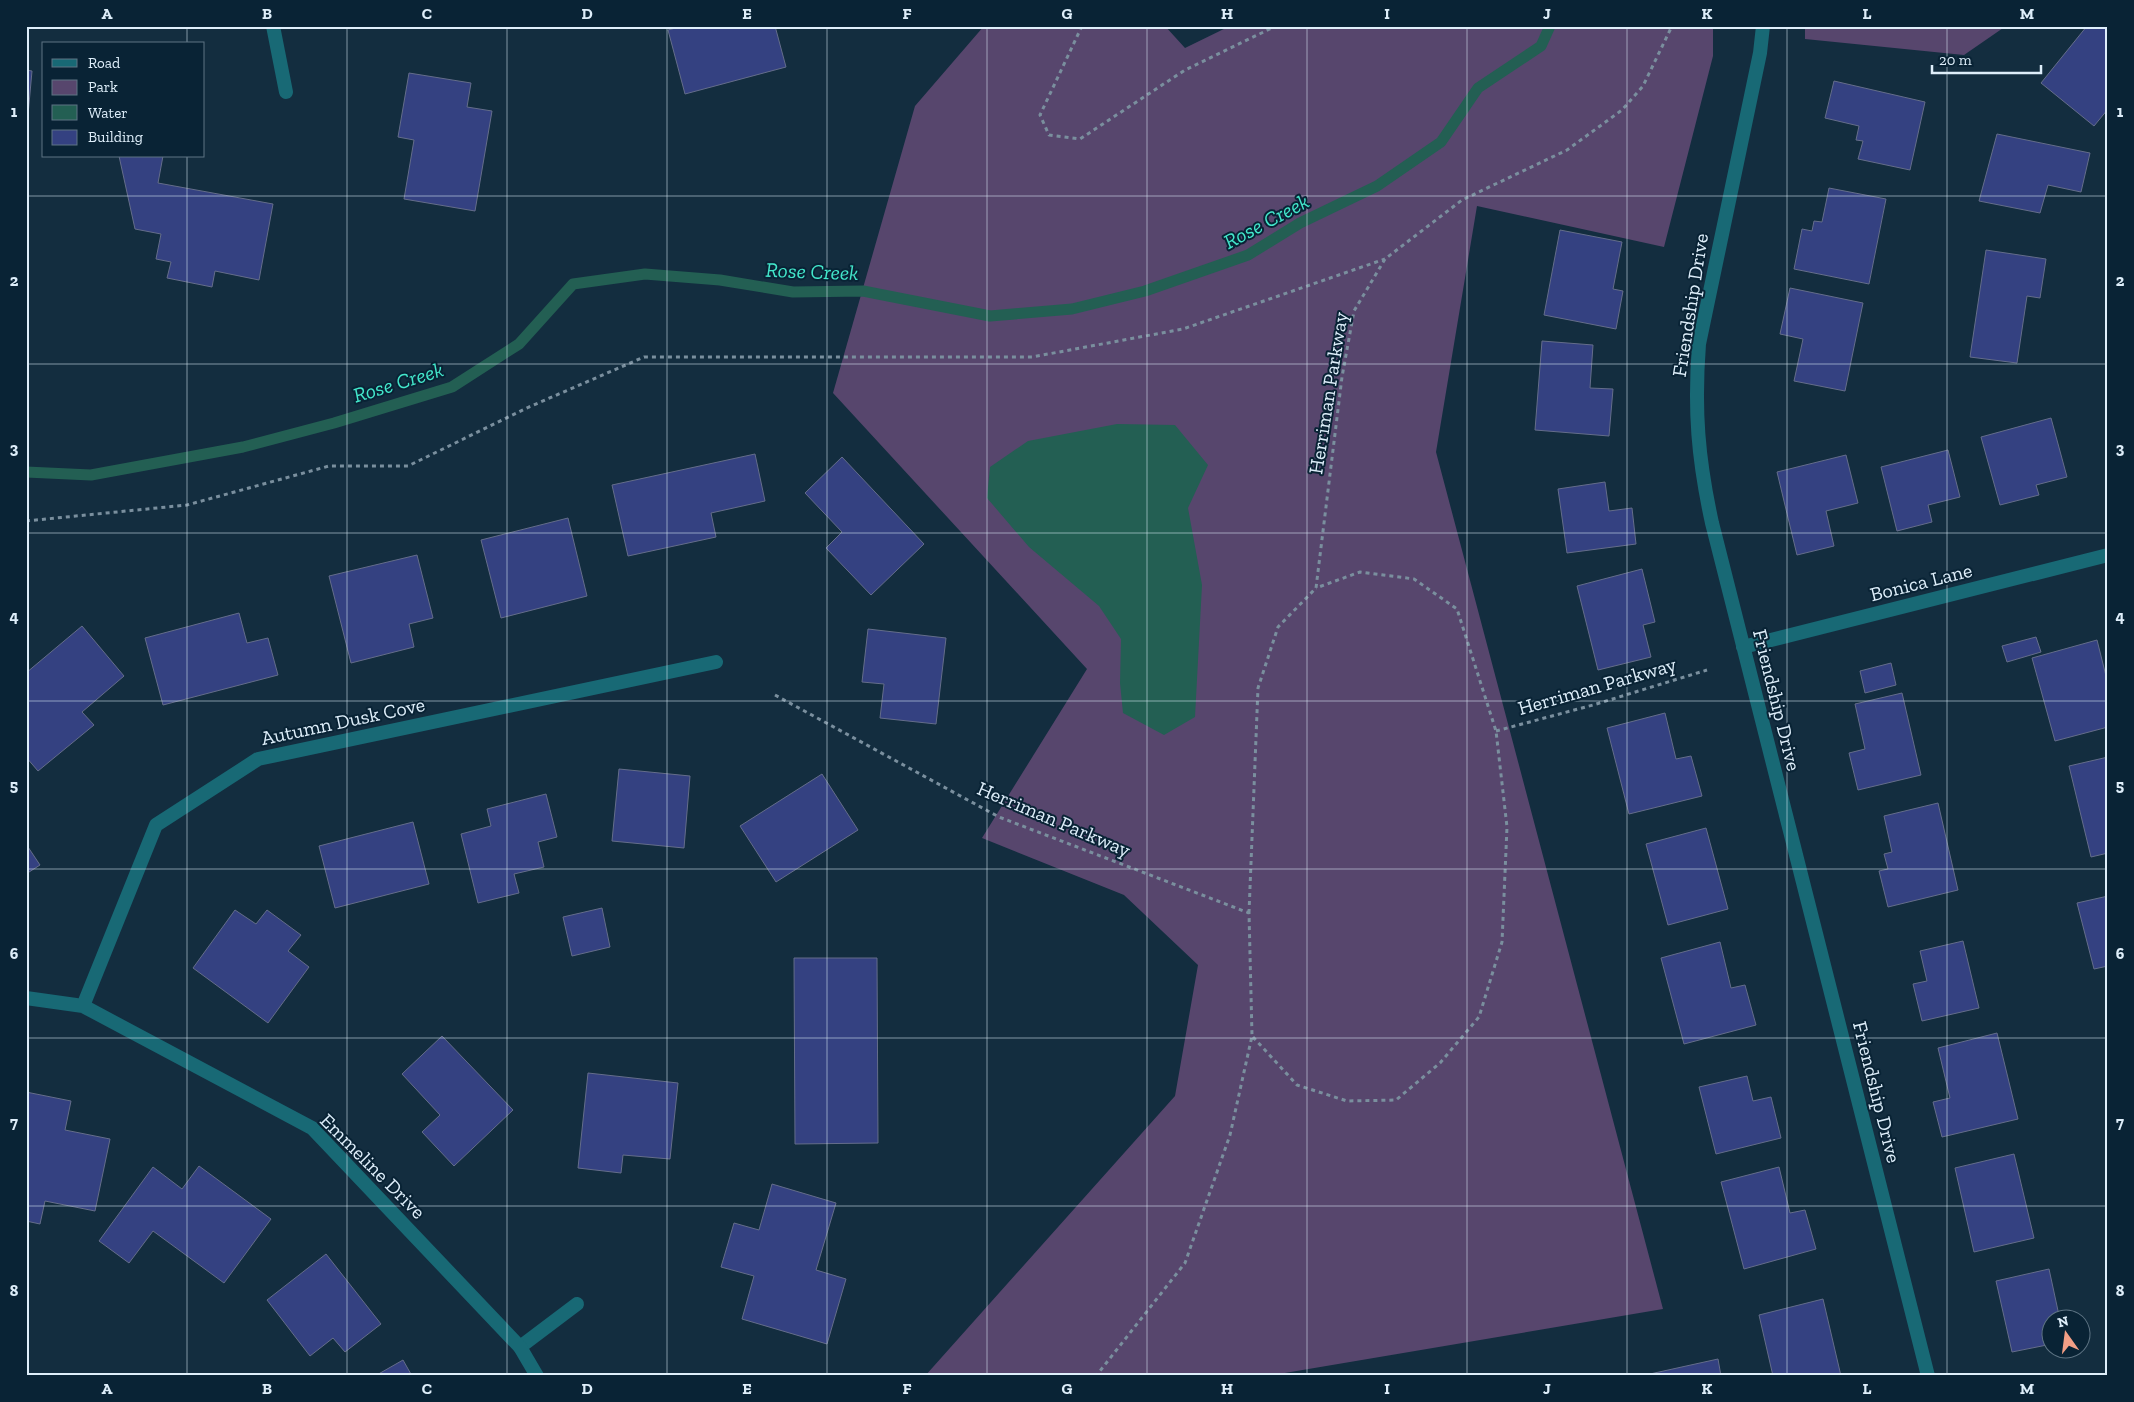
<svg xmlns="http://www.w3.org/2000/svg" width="2134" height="1402" font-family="'Zilla Slab',serif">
<rect width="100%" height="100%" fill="#132d3f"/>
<path fill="#57466d" d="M984 26H1165L1185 48 1230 26H1713V56L1664 247 1477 206 1436 452 1663 1309 1267 1376H925L1175 1096 1198 965 1124 895 982 838 1087 669 833 393 915 106Z
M1805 26H2006L1964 55 1805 39Z"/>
<path fill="#235f53" d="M1117 424 1175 425 1208 465 1188 508 1202 585 1195 717 1164 735 1123 713 1120 683 1121 639 1099 606 1029 547 987 498 990 467 1028 441Z"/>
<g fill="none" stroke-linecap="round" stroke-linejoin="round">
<path stroke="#235f53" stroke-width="11" d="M26 472 91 475 243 447 334 423 452 387 519 344 573 284 645 274 720 280 793 292 863 291 990 316 1072 309 1145 291 1248 255 1300 223 1377 186 1441 142 1478 88 1541 46 1550 26"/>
</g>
<path fill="#344181" stroke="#646d8a" d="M683 26H775L786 67 685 94 668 30Z
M2087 26H2108V109L2094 126 2041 83Z
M26 70 32 71 26 137Z
M409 73 471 83 467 107 492 111 475 211 404 199 414 140 398 137Z
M1834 81 1925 102 1910 170 1858 159 1863 141 1856 140 1859 126 1825 118Z
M1997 134 2090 153 2081 192 2048 185 2040 213 1979 201Z
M119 156H163L158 183 273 204 259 280 215 271 212 287 167 278 171 262 156 259 161 234 135 229Z
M1829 188 1886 199 1869 284 1794 269 1802 229 1812 231 1814 221 1822 222Z
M1560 230 1622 242 1613 289 1623 291 1616 329 1544 315Z
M1986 250 2046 259 2040 298 2027 296 2017 363 1970 357Z
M1790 288 1863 303 1845 391 1794 381 1803 339 1780 334Z
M1542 341 1593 345 1590 388 1613 389 1609 436 1535 430Z
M2051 418 2067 477 2036 485 2039 495 2000 505 1981 437Z
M1948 450 1960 497 1928 505 1932 522 1897 531 1881 467Z
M755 454 765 501 711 513 716 537 628 556 612 485Z
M1846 455 1858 503 1826 511 1834 546 1797 555 1777 472Z
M842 457 924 544 871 595 826 548 842 532 805 493Z
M1605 482 1609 511 1632 508 1636 544 1567 553 1558 489Z
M568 518 587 596 501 618 481 540Z
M417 555 433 618 409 624 414 647 351 663 329 576Z
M1642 569 1655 622 1643 625 1651 657 1598 670 1577 586Z
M239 613 247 643 268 638 278 675 163 705 145 638Z
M82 626 124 676 82 712 94 725 38 771 26 757V673Z
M868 629 946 638 936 724 880 718 884 684 862 682Z
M2036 637 2041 652 2007 662 2002 646Z
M2097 640 2108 684V727L2055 741 2032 658Z
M1891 663 1896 685 1865 693 1860 671Z
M1902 693 1921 775 1858 790 1849 753 1865 749 1855 704Z
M1665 713 1676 759 1691 756 1702 796 1629 814 1607 728Z
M2108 757V853L2091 857 2069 766Z
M619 769 690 776 684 848 612 841Z
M822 774 858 830 776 882 740 826Z
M546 794 557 837 538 842 544 867 514 874 519 893 478 903 461 834 491 826 487 809Z
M1938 803 1958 890 1888 907 1879 871 1888 869 1884 854 1892 852 1884 816Z
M413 822 429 884 335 908 319 846Z
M1706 828 1728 909 1668 925 1646 844Z
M26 844 40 865 26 874Z
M2108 896V966L2094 969 2077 903Z
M602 908 610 947 572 956 563 917Z
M235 910 256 924 267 910 301 935 288 951 309 967 268 1023 193 968Z
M1963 941 1979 1008 1922 1021 1913 984 1927 981 1920 951Z
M1720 942 1731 988 1745 985 1756 1025 1684 1044 1661 958Z
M794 958H877L878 1143 795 1144Z
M1997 1033 2018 1119 1942 1137 1933 1102 1950 1098 1938 1048Z
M442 1036 513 1110 454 1166 422 1132 440 1115 402 1074Z
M588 1073 678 1083 670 1159 623 1155 621 1173 578 1168Z
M1747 1076 1753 1101 1771 1097 1781 1138 1716 1154 1699 1087Z
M26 1092 71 1101 65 1130 110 1139 95 1211 45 1201 40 1224 26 1221Z
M2014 1154 2034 1238 1974 1252 1955 1168Z
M199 1166 271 1219 224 1283 153 1231 129 1263 99 1241 153 1167 182 1189Z
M1779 1167 1790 1213 1805 1210 1816 1249 1744 1269 1721 1182Z
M772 1184 836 1203 816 1270 846 1279 827 1344 742 1319 754 1276 721 1267 734 1223 759 1230Z
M326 1254 381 1324 345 1352 333 1338 310 1356 267 1300Z
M2049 1269 2060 1320H2052V1344L2012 1352 1996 1281Z
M1823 1299 1841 1376H1773L1759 1315Z
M1718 1359 1721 1376H1651L1650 1374Z
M403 1360 412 1376H375Z"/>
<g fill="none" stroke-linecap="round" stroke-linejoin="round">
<path stroke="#7a8f9e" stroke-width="3" stroke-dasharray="4 4" stroke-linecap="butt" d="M1082 26 1040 115 1049 135 1080 139 1185 70 1276 26
M26 521 187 505 329 466H408L529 407 644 357H1032L1183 329 1385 259
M775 695 999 817 1249 913 1252 1036 1230 1135 1185 1263 1096 1376
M1496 731 1593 705 1707 670
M1249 913 1258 688 1278 627 1316 588 1342 377 1354 311 1385 259 1462 200 1567 150 1622 110 1643 86 1672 26
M1253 1037 1297 1085 1347 1101 1396 1100 1440 1063 1479 1017 1502 942 1507 827 1496 731 1457 609 1414 579 1360 572 1316 588"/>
<path stroke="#186975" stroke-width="14" d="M520 1347 577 1304"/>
<path stroke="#186975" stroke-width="14" d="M273 26 286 92
M1763 26 1760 53 1699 344C1694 410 1698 459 1712 523L1928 1376
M1743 647 2108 555
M26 998 83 1006 312 1128 520 1347 537 1376
M83 1006 156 825 258 759 716 662"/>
</g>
<path fill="none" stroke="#deeefa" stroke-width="1" stroke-opacity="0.55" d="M187 26V44M347 26V1376M507 26V1376M667 26V1376M827 26V1376M987 26V1376M1147 26V1376M1307 26V1376M1467 26V1376M1627 26V1376M1787 26V1376M1947 26V1376M187 156V1376M26 196H2108M26 364H2108M26 533H2108M26 701H2108M26 869H2108M26 1038H2108M26 1206H2108"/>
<g text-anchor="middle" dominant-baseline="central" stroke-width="4" stroke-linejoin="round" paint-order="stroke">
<g font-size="20" fill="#deeefa" stroke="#092335">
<text transform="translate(1690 305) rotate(-81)">Friendship Drive</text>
<text transform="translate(1328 393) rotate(-81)">Herriman Parkway</text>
<text transform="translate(1921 582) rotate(-14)">Bonica Lane</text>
<text transform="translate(1597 686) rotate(-16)">Herriman Parkway</text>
<text transform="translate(1777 700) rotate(76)">Friendship Drive</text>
<text transform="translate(343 721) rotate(-12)">Autumn Dusk Cove</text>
<text transform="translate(1054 819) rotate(23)">Herriman Parkway</text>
<text transform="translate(1877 1092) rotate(76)">Friendship Drive</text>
<text transform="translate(373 1166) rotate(45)">Emmeline Drive</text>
</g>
<g font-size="21" font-style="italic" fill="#43e7cb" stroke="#092335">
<text transform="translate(1266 221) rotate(-28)">Rose Creek</text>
<text transform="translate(812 271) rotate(2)">Rose Creek</text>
<text transform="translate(398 382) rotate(-17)">Rose Creek</text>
</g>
</g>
<rect width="2134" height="1402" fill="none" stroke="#092335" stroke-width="55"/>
<rect x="42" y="42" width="162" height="115" fill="#092335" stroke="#5e7484"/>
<rect x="52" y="59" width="25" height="8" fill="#186975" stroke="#5e7484"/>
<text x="88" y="68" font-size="15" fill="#deeefa">Road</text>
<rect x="52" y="80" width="25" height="15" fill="#57466d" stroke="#5e7484"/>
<text x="88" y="92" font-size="15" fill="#deeefa">Park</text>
<rect x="52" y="105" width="25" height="15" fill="#235f53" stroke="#5e7484"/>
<text x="88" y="118" font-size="15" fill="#deeefa">Water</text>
<rect x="52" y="130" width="25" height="15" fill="#344181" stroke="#5e7484"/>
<text x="88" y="142" font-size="15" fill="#deeefa">Building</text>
<g transform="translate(2066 1334) rotate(346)"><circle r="24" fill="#092335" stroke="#5e7484"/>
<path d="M0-4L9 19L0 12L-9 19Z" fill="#f39f86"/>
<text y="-8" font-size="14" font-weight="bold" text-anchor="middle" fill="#deeefa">N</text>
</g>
<path d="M1932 65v8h109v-8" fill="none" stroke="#deeefa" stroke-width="2.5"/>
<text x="1939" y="65" font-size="15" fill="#deeefa" stroke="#092335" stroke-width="4" paint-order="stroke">20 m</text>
<rect x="28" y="28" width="2078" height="1346" fill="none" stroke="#deeefa" stroke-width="2"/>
<g font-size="16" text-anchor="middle" font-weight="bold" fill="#deeefa">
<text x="107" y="19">A</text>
<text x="267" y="19">B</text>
<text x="427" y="19">C</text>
<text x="587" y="19">D</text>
<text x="747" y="19">E</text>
<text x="907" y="19">F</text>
<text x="1067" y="19">G</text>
<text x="1227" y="19">H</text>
<text x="1387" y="19">I</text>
<text x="1547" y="19">J</text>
<text x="1707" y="19">K</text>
<text x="1867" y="19">L</text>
<text x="2027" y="19">M</text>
<text x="14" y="117">1</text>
<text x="2120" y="117">1</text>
<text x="14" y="286">2</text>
<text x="2120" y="286">2</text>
<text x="14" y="454">3</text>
<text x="2120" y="454">3</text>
<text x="14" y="622">4</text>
<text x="2120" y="622">4</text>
<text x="14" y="791">5</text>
<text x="2120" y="791">5</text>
<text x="14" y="959">6</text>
<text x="2120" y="959">6</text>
<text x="14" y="1128">7</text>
<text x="2120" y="1128">7</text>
<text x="14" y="1296">8</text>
<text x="2120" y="1296">8</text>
<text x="107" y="1394">A</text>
<text x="267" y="1394">B</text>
<text x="427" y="1394">C</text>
<text x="587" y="1394">D</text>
<text x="747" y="1394">E</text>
<text x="907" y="1394">F</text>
<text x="1067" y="1394">G</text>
<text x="1227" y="1394">H</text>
<text x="1387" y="1394">I</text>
<text x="1547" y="1394">J</text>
<text x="1707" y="1394">K</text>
<text x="1867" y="1394">L</text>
<text x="2027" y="1394">M</text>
</g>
</svg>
